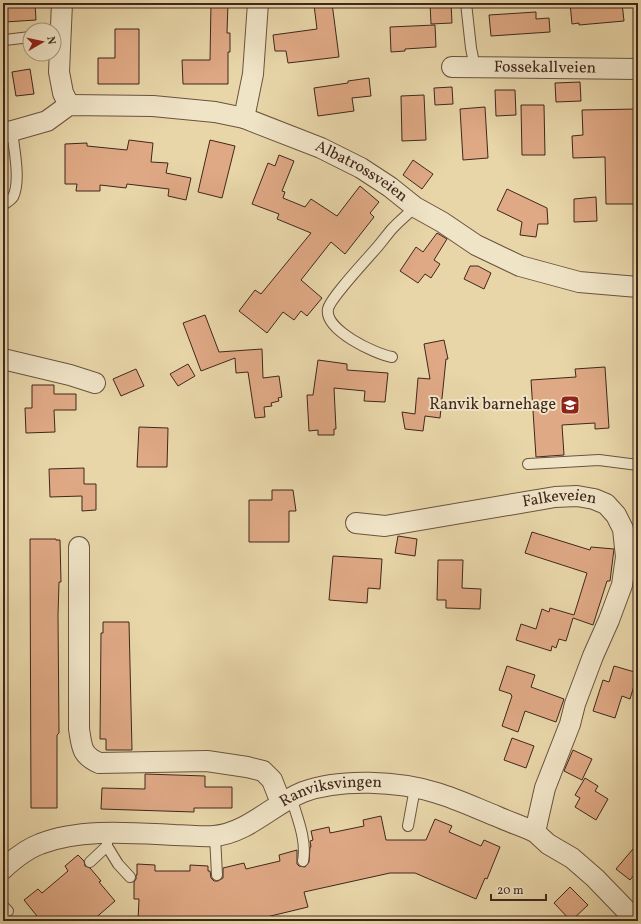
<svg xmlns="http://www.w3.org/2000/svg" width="641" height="924" font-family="Vollkorn,serif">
<rect width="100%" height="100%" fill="#e8d6a9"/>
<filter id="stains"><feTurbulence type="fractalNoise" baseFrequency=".005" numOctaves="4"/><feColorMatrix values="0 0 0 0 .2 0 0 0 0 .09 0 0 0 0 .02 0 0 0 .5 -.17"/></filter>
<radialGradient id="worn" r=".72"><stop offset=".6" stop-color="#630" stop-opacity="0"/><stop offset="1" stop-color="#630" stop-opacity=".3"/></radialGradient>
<path fill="#dfa985" stroke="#40271c" d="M3 3H35L36 20 5 22Z
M211 3H228L227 33H230V52H228V84H183L182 60H210Z
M332 3 339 57 288 63 286 51H275L273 35 317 29 314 5Z
M430 3H451L452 23 431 24Z
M570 3H622L624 21 579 25V23L572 24Z
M536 12V19L549 18 550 32 491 36 489 15Z
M435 25 436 47 405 49V51L391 52 390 27Z
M115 29H139V84H98V58H115Z
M30 69 34 94 16 96 12 72Z
M369 78 371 96 352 98 354 111 318 116 314 88 348 83V81Z
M580 82 581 101 556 102 555 83Z
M452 87 453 104 435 105 434 88Z
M495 90H515L516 115 496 116Z
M424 95 426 140 402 141 401 96Z
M521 105H544L545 155H522Z
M485 107 488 158 463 160 460 109Z
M638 109V204H606L605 157 573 158 572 136 583 135 582 110Z
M129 140 153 143 151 162 168 163 166 173 191 178 186 200 168 196 169 189 127 184 126 188 100 185V191H76L77 184H65V144L87 143V146L127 150Z
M210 140 235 146 222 198 198 192Z
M279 155 294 161 282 191 285 192 283 198 305 207 311 199 337 216 360 186 379 202 370 213 374 217 345 254 331 242 301 280 322 298 307 316 301 311 294 320 283 312 267 333 239 311 255 290 261 294 311 233 277 219 279 214 252 204 268 163 275 166Z
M413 160 433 174 422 189 403 175Z
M507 189 547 208 548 224H538L536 237 520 235 522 222 497 210Z
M596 197 597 221 574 222V199Z
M437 233 447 239 434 260 440 264 431 278 425 274 418 283 400 271 416 247 423 252Z
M470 266H478L491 273 484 289 464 279Z
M205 315 219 352 262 349 263 378 279 376 282 397 278 398 279 401 271 403 272 406 264 407 265 417 255 418 248 372 236 373 235 358 201 371 183 323Z
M444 340 448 359H446L440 418 425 416 423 431 405 429 402 412 415 414 418 378 430 379 424 344Z
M318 360 347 364V370L388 373 385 402 364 401 365 391 334 388 336 429H334V435H318V430L309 431 307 395H313Z
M188 364 195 376 178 386 170 374Z
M605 367 609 428 595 429V423L562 425 564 455 536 457 531 380 576 377 575 369Z
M136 369 144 386 121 396 113 379Z
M32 385H54V394H76V410H54L55 432 26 433 25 408H32Z
M139 427 168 428 167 467H137Z
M84 468V484H96V510L82 511V496L50 497 49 469Z
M272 490H293L296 511H289V542H249V500H272Z
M532 532 590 550 591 547 614 549 610 581H607L593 625 573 618 566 641 559 639 556 648 552 646 551 651 516 640 521 624 536 629 542 609 549 612 550 608 574 615 587 573 525 553Z
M398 536 417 539 415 556 395 553Z
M30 539H56V540H60L61 582H59L58 615 59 733 57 735V808H31Z
M333 556 382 559 380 589 368 588 367 603 329 600Z
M438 560H463L462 588 481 589 480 609 446 608V600H437Z
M103 622H129L132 750H106V739H100L101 633H103Z
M507 666 535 675 531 687 564 699 556 722 525 711 518 732 502 726 512 696 511 695V694L499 690Z
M614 666 638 673 630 699 622 696 615 718 593 711 603 680 609 682Z
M512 738 534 746 526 768 504 760Z
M573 750 592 759 582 780 564 771Z
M145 774 205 776V787H232V808H194V812L101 809 102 788 145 789Z
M585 778 598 786 595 791 608 799 596 820 575 807 580 798 575 795Z
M381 816 386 840H426L435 819 452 826 449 832 481 846 484 840 500 847 487 879 485 878 476 899 415 873H390L304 892 308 907 250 921H138L139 899H134V882L136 879V875H137V864L155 865V871H190V865L208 866V871H210L211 878 214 881H218L223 878V868L244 863 246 869 280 861 279 855 297 850V864L299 866 305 867 309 862 310 847H311L310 841 313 840 311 831 329 827 330 833 364 826 363 820Z
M638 843V870L630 880 616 869Z
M78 855 84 861 85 866 90 868 101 881 99 882 115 901 92 921H41L24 900 38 889 42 893 68 871 65 866Z
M570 887 588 905 571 921 554 903Z"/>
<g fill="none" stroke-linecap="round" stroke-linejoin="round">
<defs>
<path id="lane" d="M466 3 471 48 475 68
M5 40 30 37
M3 205C6 203 11 200 13 197 21 181 14 149 12 131
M392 357C375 354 324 330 328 309 330 298 370 256 379 245 383 240 387 235 391 230 398 222 407 215 415 207
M528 464 599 460 638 465
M291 797C297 817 307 840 303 861
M408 826 415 788
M107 833V846L118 864 130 877
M215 836 217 875
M90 862 107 846
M3 906 8 911"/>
<g id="street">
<path d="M62 3 59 72 63 93 69 105"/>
<path id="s1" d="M452 67 638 69"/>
<path d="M244 118 253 74 258 3"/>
<path id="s2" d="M3 133 12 131 47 121 69 105 153 106 215 112 244 118 321 148 361 168 390 187 415 207 442 222 476 245 520 266 579 282 638 287"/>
<path d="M3 359 70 375 95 383"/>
<path id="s3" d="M356 523 385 526 555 497 577 496 594 499 606 504 616 515 623 529 626 557 622 585 609 620 593 656 575 704 570 724 545 788 535 832"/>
<path d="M79 547V729C82 747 81 755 99 763L207 761 247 767 263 771 272 780 281 803"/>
<path id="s4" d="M3 869C14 859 26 849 40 844 80 828 133 833 175 835 188 835 201 837 214 836 248 833 273 804 303 792 340 778 399 781 437 793 457 799 476 808 496 816 509 822 522 826 535 832L548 844 572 858 595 878 625 909 633 921"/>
</g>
</defs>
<use href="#lane" stroke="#6a533f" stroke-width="12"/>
<use href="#street" stroke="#6a533f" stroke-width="22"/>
<use href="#lane" stroke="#f0e4c7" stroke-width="10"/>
<use href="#street" stroke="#f0e4c7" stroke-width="20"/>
</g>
<defs>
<symbol id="school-square" viewBox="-11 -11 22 22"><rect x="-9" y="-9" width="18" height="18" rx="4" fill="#8f2418" stroke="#f0e4c7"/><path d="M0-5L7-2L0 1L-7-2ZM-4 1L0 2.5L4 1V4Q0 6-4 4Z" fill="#fff"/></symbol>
</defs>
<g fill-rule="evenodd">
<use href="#school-square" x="559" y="394" width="22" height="22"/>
</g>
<g text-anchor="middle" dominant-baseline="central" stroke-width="4" stroke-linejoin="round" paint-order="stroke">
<g font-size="16" fill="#40271c" stroke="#f0e4c7">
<text stroke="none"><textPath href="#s1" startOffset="93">Fossekallveien</textPath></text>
<text stroke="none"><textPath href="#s2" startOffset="378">Albatrossveien</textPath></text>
<text stroke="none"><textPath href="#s3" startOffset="206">Falkeveien</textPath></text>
<text stroke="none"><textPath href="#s4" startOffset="348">Ranviksvingen</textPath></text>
</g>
<g font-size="16" fill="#40271c" stroke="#f0e4c7" text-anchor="end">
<text x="556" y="405">Ranvik barnehage</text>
</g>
</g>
<rect width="641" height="924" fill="none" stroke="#e8d6a9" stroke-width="16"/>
<rect x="4" y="4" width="633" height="916" fill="none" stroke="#40271c" stroke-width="2"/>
<rect x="8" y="8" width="625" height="908" fill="none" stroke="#40271c"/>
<g transform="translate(42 42) rotate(81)"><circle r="19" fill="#f0e4c7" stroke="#aa9883"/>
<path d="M0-3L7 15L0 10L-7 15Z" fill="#8f2418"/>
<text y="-6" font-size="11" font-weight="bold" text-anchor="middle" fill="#40271c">N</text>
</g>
<path d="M491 894v6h55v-6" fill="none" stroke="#40271c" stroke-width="2"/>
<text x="497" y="894" font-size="12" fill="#40271c" stroke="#f0e4c7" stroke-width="3" paint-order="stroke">20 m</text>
<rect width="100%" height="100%" filter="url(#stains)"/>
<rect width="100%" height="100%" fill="url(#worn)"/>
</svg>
